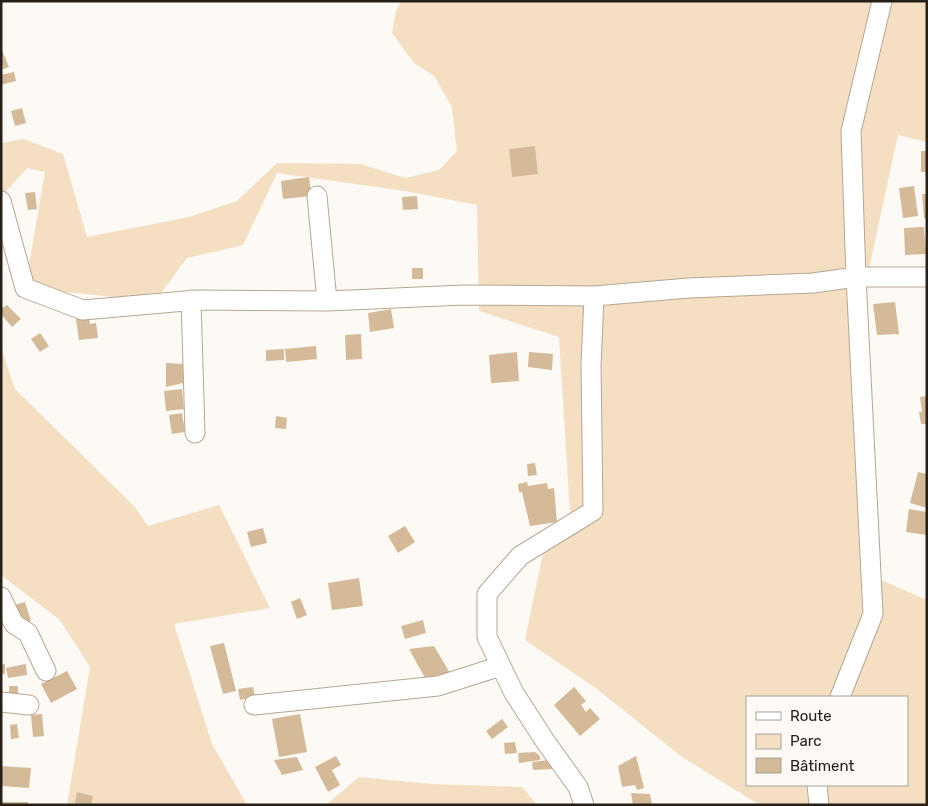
<svg xmlns="http://www.w3.org/2000/svg" width="928" height="806" font-family="Rubik,sans-serif">
<rect width="100%" height="100%" fill="#fdfaf6"/>
<path fill="#f5dfc2" fill-rule="evenodd" d="M401 1H927V142L898 135 854 338 862 572 927 600V805H760L682 757 597 689 525 640 545 543 570 513 559 337 479 311 477 205 405 191 277 173 243 245 187 258 155 301 25 288 45 172 27 168 1 197V143L24 139 63 154 87 237 189 217 237 201 277 163 361 164 405 178 439 170 457 151 452 107 434 76 414 63 392 33 396 11ZM747 697H907V785H747Z
M1 348 15 389 134 506 148 526 219 505 270 608 174 624 212 744 247 805H67L90 667 60 620 1 575Z
M359 777 432 784 522 787 537 805H326Z"/>
<path fill="#d4ba98" d="M1 48 9 67 1 70Z
M14 72 16 81 1 85V75Z
M22 108 26 123 15 126 11 111Z
M535 146 538 174 512 177 509 149Z
M921 151H927V172H921Z
M309 177 311 196 283 199 281 181Z
M914 186 918 216 903 218 899 188Z
M35 192 37 209 28 210 25 193Z
M922 194H927V218H924Z
M417 196 418 209 403 210 402 197Z
M924 227 926 254 905 255 904 228Z
M412 268H423V279H412Z
M895 302 899 334 877 335 873 304Z
M7 305 21 319 12 327 1 314V309Z
M391 309 394 328 370 332 368 313Z
M89 317 90 324 96 323 98 338 79 340 76 319Z
M40 333 49 346 40 352 31 339Z
M361 334 362 359 346 360 345 335Z
M316 346 317 359 286 362 285 349Z
M284 349V360L266 361V350Z
M517 352 519 381 491 383 489 355Z
M529 352 553 354 552 370 528 367Z
M166 363 184 364 183 383 166 387Z
M182 389 184 409 166 411 164 391Z
M927 396V424H921L919 412H922L920 397Z
M182 413 185 432 172 434 169 415Z
M276 416 287 418 286 429 275 428Z
M535 463 537 475 528 476 527 464Z
M918 472 927 474V508L910 503Z
M527 482 528 486 547 483 548 489 554 488 557 522 530 526 522 492H519L518 484Z
M909 509 927 512V535L906 532Z
M405 526 415 542 398 553 388 536Z
M263 528 267 543 251 547 247 532Z
M359 578 363 606 332 610 328 583Z
M300 598 307 615 297 619 291 602Z
M25 602 31 621 14 626 8 607Z
M423 620 426 633 405 639 401 626Z
M224 643 236 691 223 694 210 646Z
M434 646 450 673 425 678 409 649Z
M1 664H5V674H1Z
M26 664 27 675 8 678 6 668Z
M67 671 77 689 51 703 41 684Z
M9 686H18V697L9 698Z
M253 687 255 697 240 700 238 689Z
M574 687 586 701 581 705 586 712 590 708 600 719 580 736 554 705Z
M42 714 44 736 33 737 31 715Z
M300 714 307 752 279 757 272 719Z
M502 719 508 727 492 739 486 731Z
M17 724 19 738 11 739 10 725Z
M515 742 517 753 505 754 504 743Z
M535 752 540 756V760L519 763 518 753Z
M336 756 341 765 332 770 340 785 328 792 315 767Z
M636 756 644 788 637 790 635 785 622 787 618 766Z
M297 757 303 770 282 775 274 760Z
M549 760 553 769 533 770 532 762Z
M1 766 31 768 29 788 1 786Z
M77 792 93 796 91 805 75 803Z
M631 793 650 794 652 805H633Z
M2 802H28V805H2Z"/>
<g fill="none" stroke-linecap="round" stroke-linejoin="round">
<defs>
<path id="minor" d="M317 196 327 301
M1 201 25 288 83 310 197 300 327 301 464 295 594 296
M191 300 195 433
M1 597 14 624 28 633 46 671
M840 697 873 614 856 277 851 131 882 1
M1 702 29 705
M254 705 438 686 501 666
M817 785 819 805
M584 805 578 787 545 741 514 693 487 637V594L520 556 593 511 591 365 594 296 689 288 813 283 856 277H927"/>
</defs>
<use href="#minor" stroke="#b5a693" stroke-width="21"/>
<use href="#minor" stroke="#fff" stroke-width="19"/>
</g>
<rect width="928" height="806" fill="none" stroke="#262019" stroke-width="5"/>
<rect x="746" y="696" width="162" height="90" fill="#fdfaf6" stroke="#a7a39e"/>
<rect x="756" y="712" width="25" height="8" fill="#ffffff" stroke="#a7a39e"/>
<text x="790" y="721" font-size="15" fill="#262019">Route</text>
<rect x="756" y="734" width="25" height="15" fill="#f5dfc2" stroke="#a7a39e"/>
<text x="790" y="746" font-size="15" fill="#262019">Parc</text>
<rect x="756" y="758" width="25" height="15" fill="#d4ba98" stroke="#a7a39e"/>
<text x="790" y="771" font-size="15" fill="#262019">Bâtiment</text>
</svg>
